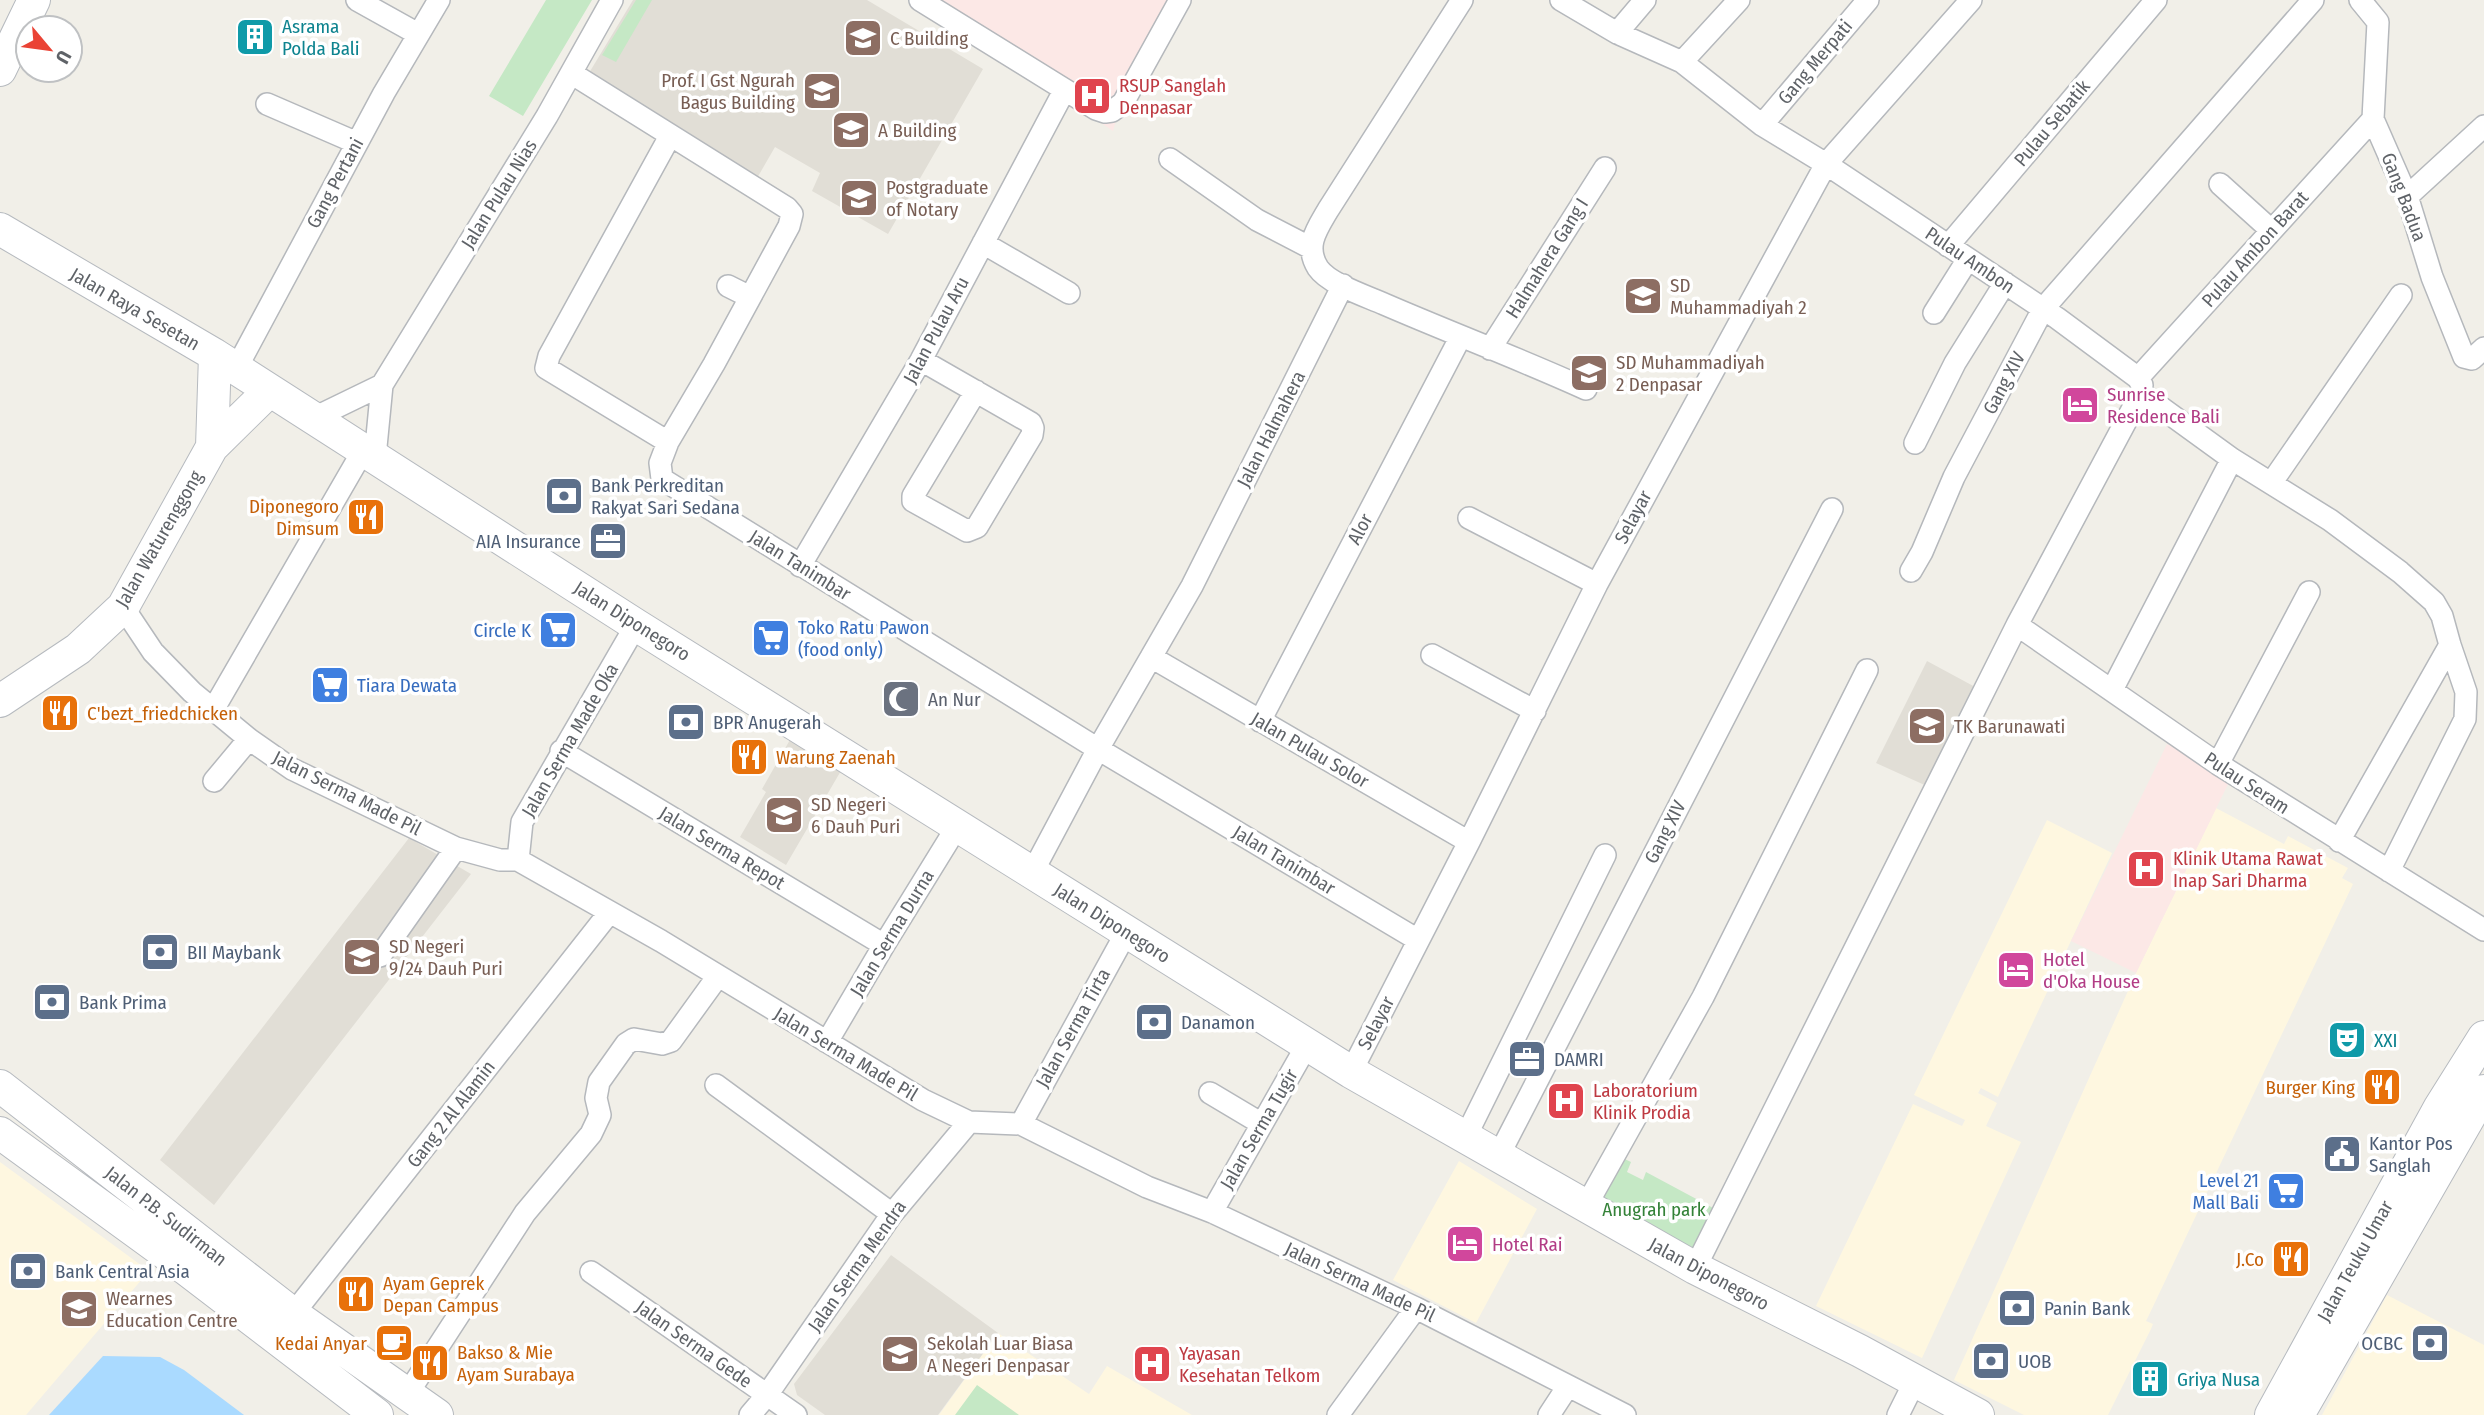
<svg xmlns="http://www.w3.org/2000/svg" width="2484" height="1415" font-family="'Fira Sans Condensed',sans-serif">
<rect width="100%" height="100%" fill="#f1efe8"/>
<path fill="#fef7e0" d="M2216 808 2284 844 2288 836 2348 868 2342 878 2353 884 2149 1315 2146 1321 2153 1324 2151 1329 2108 1415H2024L1954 1380 2136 973Z
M2047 820 2112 853 1998 1097 1981 1088 1978 1093 1997 1103 1986 1126 2021 1142 1922 1358 1816 1306 1913 1104 1962 1126 1965 1120 1914 1095Z
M1459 1161 1537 1209 1476 1323 1393 1280Z
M0 1162 149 1271 26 1415H0Z
M2387 1295 2484 1345V1415H2322Z
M998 1333 1089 1394 1107 1366 1192 1415H939Z"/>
<path fill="#e1ded6" d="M633 0H867L983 69 888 234 812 191 820 173 775 147 756 180 589 73Z
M1927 661 1977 688 1929 787 1876 763Z
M791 738 842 769 786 865 740 837 766 792 762 789Z
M409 838 471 874 214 1205 160 1160Z
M891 1255 998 1333 938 1415H825L797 1395 794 1384Z"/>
<path fill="#fce8e6" d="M911 0H1169L1133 61 1113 131 994 50Z
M2167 744 2232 776 2136 973 2071 941Z"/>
<path fill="#c5e8c5" d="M546 0H592L523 116 489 96Z
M636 0H652L616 62 602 55Z
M1608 1151 1631 1162 1627 1172 1643 1180 1646 1172 1715 1209 1688 1259 1578 1202Z
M977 1385 1019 1415H955Z"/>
<path fill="#aadaff" d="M103 1356 160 1357 184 1370 244 1415H49Z"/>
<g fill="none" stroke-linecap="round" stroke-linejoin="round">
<defs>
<path id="street" d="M357 0 418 34
M920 0 1096 109 1105 112 1112 111 1123 103 1180 0
M1462 0 1328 210C1317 229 1304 246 1318 268 1329 284 1366 296 1384 304 1451 333 1520 359 1586 389
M1561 0 1617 33 1682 62 1762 125 1826 164 2057 318 2138 378 2142 385 2141 393 2017 625 1695 1268
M2360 0 2378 22 2373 119 2408 199 2432 277 2464 357 2472 359 2484 348
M1617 33 1645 0
M1682 62 1739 0
M571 73 787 208 792 214 789 226 714 364 668 442 660 463 662 479 1098 749 1418 940
M267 104 357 143
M1762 125 1868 0
M1170 159 1257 220 1311 248
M2220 184 2271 230
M2411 193 2484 126
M983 243 1069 293
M1948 246 2156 0
M728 286 750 297
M1934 313 1968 259
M1490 349 1605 168
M921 360 1031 423 1033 428 1032 435 977 527 967 531 913 501V496L976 391
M236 369 384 93 439 0
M2138 378 2373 119
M2141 393 2232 459 2330 520 2400 572 2434 602 2442 616 2450 645 2466 692 2465 719 2389 871
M314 418 382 385
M668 442 546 368 549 356 670 136
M1915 443 1955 363 2005 283
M375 457 382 385 547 116 612 0
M2272 482 2401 295
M1469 518 1597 584
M800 566 921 360 1064 91
M1911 571 1922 552 1954 477 2043 309 2313 0
M123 607 153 652 192 692 249 739 292 769 456 848 500 860H518L661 941 923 1100 969 1122 1021 1124 1147 1187 1212 1212 1416 1308 1625 1415
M2017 625 2218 764 2484 930
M1432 655 1535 711
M1151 657 1469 842
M2112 690 2232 459
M213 710 364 449
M1260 721 1460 338
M561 751 884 945
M2218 764 2309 592
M214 781 249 739
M2339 841 2450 645
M518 860 522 822 636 625
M1032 873 1098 749 1192 586 1343 285
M380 956 456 848
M827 1042 884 945 958 825
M1351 1072 1469 842 1597 584 1826 164 1971 0
M716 1085 892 1214
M1210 1093 1262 1124
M1021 1124 1126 933
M1465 1138 1605 855
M1499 1155 1832 509
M1586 1206 1703 997 1867 670
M1212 1212 1307 1045
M591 1272 796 1415
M293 1314 609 913
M408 1393 525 1213 591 1134 600 1115 596 1098 599 1082 626 1044 634 1039 662 1044 671 1041 718 976
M750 1415 767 1395 892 1214 969 1122
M1338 1415 1416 1308
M1549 1415 1568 1386
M1898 1415 1915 1381"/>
<path id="secondary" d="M0 70 34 0
M0 229 215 355 636 625 1351 1072 1695 1268 1860 1351 1978 1415
M212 447 215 355
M0 701 78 649 123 607 212 447 269 391
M0 1086 293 1314 437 1415
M0 1133 165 1253 377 1415
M2271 1415 2440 1107 2484 1037
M2298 1415 2484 1091"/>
</defs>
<use href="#street" stroke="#b5b8bc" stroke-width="24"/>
<use href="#secondary" stroke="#b6babf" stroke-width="34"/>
<use href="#street" stroke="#fff" stroke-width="21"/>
<use href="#secondary" stroke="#fff" stroke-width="32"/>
</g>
<defs>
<symbol id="building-square" viewBox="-11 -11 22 22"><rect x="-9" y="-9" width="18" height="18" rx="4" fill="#0f9aa8" stroke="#fff"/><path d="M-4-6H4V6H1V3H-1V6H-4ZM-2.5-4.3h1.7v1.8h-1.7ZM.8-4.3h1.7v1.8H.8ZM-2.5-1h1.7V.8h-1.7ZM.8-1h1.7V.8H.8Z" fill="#fff"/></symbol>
<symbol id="university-square" viewBox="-11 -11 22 22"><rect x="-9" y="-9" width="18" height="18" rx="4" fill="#8d6e63" stroke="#fff"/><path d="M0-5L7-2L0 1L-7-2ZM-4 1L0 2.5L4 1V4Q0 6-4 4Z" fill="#fff"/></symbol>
<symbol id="hospital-square" viewBox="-11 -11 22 22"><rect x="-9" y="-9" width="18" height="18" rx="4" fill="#e0444e" stroke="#fff"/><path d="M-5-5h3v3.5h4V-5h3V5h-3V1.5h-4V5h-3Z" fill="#fff"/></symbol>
<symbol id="school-square" viewBox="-11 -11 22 22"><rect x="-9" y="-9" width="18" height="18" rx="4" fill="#8d6e63" stroke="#fff"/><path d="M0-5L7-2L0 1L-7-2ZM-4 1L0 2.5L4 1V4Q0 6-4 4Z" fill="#fff"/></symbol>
<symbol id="hotel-square" viewBox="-11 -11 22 22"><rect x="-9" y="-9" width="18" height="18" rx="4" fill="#d1479c" stroke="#fff"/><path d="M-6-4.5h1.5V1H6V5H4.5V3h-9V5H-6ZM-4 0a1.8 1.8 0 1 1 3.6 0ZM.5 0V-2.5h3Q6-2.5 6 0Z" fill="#fff"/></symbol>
<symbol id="bank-square" viewBox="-11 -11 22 22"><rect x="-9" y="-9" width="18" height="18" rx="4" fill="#5c6f8a" stroke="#fff"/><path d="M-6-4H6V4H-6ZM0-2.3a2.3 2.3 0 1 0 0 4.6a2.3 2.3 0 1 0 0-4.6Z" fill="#fff"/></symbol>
<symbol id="restaurant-square" viewBox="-11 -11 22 22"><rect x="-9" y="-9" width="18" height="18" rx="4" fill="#e8710a" stroke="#fff"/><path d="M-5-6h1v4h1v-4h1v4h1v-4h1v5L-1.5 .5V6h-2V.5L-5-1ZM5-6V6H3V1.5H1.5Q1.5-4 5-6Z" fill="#fff"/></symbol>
<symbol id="office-square" viewBox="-11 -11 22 22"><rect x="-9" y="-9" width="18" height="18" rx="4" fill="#5c6f8a" stroke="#fff"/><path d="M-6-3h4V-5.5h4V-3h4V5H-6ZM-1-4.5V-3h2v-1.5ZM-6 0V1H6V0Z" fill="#fff"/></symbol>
<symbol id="supermarket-square" viewBox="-11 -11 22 22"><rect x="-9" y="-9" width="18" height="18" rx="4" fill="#3f7fe0" stroke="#fff"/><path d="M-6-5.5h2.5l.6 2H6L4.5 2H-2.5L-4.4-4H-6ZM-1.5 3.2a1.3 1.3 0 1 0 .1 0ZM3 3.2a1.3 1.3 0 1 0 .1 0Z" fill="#fff"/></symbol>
<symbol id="mosque-square" viewBox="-11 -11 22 22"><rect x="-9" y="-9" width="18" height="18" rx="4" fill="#6b7280" stroke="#fff"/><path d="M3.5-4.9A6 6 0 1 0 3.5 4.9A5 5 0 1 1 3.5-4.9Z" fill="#fff"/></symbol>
<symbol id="theatre-square" viewBox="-11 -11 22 22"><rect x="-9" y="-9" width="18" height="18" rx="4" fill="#0f9aa8" stroke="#fff"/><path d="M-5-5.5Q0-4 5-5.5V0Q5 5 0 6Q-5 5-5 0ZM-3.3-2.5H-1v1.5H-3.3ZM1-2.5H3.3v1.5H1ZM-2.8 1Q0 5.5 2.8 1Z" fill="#fff"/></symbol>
<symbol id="civic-square" viewBox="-11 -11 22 22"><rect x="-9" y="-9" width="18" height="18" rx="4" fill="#5c6f8a" stroke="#fff"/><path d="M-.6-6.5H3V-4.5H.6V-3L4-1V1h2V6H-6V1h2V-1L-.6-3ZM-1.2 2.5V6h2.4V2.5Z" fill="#fff"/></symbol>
<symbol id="cafe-square" viewBox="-11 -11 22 22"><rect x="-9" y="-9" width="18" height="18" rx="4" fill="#e8710a" stroke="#fff"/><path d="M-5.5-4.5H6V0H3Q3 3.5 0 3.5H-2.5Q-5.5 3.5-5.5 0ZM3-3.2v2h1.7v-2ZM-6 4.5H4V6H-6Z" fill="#fff"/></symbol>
</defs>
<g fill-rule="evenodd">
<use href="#building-square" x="233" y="15" width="44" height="44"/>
<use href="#university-square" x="841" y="16" width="44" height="44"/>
<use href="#university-square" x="800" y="69" width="44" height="44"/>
<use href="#hospital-square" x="1070" y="74" width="44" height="44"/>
<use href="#university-square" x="829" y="108" width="44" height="44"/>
<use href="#university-square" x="837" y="176" width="44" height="44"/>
<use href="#school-square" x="1621" y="274" width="44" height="44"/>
<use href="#school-square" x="1567" y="351" width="44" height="44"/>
<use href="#hotel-square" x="2058" y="383" width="44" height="44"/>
<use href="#bank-square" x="542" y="474" width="44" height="44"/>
<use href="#restaurant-square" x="344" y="495" width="44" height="44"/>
<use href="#office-square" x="586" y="519" width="44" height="44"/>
<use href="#supermarket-square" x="536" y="608" width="44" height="44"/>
<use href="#supermarket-square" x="749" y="616" width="44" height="44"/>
<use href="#supermarket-square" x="308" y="663" width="44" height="44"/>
<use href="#mosque-square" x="879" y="677" width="44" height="44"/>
<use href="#restaurant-square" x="38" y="691" width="44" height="44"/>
<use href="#bank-square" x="664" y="700" width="44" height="44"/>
<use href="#school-square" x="1905" y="704" width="44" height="44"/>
<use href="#restaurant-square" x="727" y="735" width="44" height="44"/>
<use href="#school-square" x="762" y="793" width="44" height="44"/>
<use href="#hospital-square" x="2124" y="847" width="44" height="44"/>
<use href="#bank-square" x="138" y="930" width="44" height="44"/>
<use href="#school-square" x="340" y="935" width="44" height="44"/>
<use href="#hotel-square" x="1994" y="948" width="44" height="44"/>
<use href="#bank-square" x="30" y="980" width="44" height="44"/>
<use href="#bank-square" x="1132" y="1000" width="44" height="44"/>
<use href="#theatre-square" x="2325" y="1018" width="44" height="44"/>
<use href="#office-square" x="1505" y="1037" width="44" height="44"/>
<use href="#restaurant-square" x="2360" y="1065" width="44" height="44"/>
<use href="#hospital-square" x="1544" y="1079" width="44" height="44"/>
<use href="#civic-square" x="2320" y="1132" width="44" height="44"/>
<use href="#supermarket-square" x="2264" y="1169" width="44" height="44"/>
<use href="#hotel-square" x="1443" y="1222" width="44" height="44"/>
<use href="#restaurant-square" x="2269" y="1237" width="44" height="44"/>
<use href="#bank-square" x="6" y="1249" width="44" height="44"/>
<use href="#restaurant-square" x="334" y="1272" width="44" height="44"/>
<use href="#bank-square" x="1995" y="1286" width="44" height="44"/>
<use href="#university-square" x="57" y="1287" width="44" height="44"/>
<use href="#cafe-square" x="372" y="1321" width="44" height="44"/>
<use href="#bank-square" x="2408" y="1321" width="44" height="44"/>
<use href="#school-square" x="878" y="1332" width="44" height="44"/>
<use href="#bank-square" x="1969" y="1339" width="44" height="44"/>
<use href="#restaurant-square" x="408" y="1341" width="44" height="44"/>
<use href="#hospital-square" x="1130" y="1342" width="44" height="44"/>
<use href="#building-square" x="2128" y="1357" width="44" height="44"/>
</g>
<g text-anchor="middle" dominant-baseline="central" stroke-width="7" stroke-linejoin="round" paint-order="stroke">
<g font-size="19" fill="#0d838f" stroke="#fff" text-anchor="start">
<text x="282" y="26">Asrama<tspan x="282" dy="22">Polda Bali</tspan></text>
<text x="2374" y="1040">XXI</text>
<text x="2177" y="1379">Griya Nusa</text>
</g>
<g font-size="19" fill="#785e54" stroke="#fff" text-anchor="start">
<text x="890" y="38">C Building</text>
<text x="795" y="80" text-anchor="end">Prof. I Gst Ngurah<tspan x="795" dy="22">Bagus Building</tspan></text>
<text x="878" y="130">A Building</text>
<text x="886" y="187">Postgraduate<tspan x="886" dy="22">of Notary</tspan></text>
<text x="1670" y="285">SD<tspan x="1670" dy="22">Muhammadiyah 2</tspan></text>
<text x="1616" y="362">SD Muhammadiyah<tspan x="1616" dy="22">2 Denpasar</tspan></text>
<text x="1954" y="726">TK Barunawati</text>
<text x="811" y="804">SD Negeri<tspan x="811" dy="22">6 Dauh Puri</tspan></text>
<text x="389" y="946">SD Negeri<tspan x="389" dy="22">9/24 Dauh Puri</tspan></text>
<text x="106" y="1298">Wearnes<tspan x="106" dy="22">Education Centre</tspan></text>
<text x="927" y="1343">Sekolah Luar Biasa<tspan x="927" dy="22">A Negeri Denpasar</tspan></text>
</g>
<g font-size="19" fill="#5f6368" stroke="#fff">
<text transform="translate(1815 62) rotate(-50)">Gang Merpati</text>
<text transform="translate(2052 123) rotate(-50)">Pulau Sebatik</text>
<text transform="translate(335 183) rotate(-62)">Gang Pertani</text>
<text transform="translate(499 194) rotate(-58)">Jalan Pulau Nias</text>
<text transform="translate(2404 197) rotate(69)">Gang Badua</text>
<text transform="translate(2255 249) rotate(-48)">Pulau Ambon Barat</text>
<text transform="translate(1547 258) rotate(-58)">Halmahera Gang I</text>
<text transform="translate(1970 260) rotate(34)">Pulau Ambon</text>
<text transform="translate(135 309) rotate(30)">Jalan Raya Sesetan</text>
<text transform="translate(936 330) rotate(-62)">Jalan Pulau Aru</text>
<text transform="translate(2004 383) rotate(-62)">Gang XIV</text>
<text transform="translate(1271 429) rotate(-63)">Jalan Halmahera</text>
<text transform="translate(1633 517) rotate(-62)">Selayar</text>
<text transform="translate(1360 529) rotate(-62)">Alor</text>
<text transform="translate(159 539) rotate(-60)">Jalan Waturenggong</text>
<text transform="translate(800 565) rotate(32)">Jalan Tanimbar</text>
<text transform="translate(632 621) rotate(32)">Jalan Diponegoro</text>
<text transform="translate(570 740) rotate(-60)">Jalan Serma Made Oka</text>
<text transform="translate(1310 750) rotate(30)">Jalan Pulau Solor</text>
<text transform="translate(2247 783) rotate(33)">Pulau Seram</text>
<text transform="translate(347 793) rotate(27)">Jalan Serma Made Pil</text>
<text transform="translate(1665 832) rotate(-63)">Gang XIV</text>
<text transform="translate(722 848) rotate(31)">Jalan Serma Repot</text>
<text transform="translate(1284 860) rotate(31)">Jalan Tanimbar</text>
<text transform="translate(1112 923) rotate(32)">Jalan Diponegoro</text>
<text transform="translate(892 933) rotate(-59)">Jalan Serma Durna</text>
<text transform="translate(1376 1023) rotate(-63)">Selayar</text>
<text transform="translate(1073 1028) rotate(-61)">Jalan Serma Tirta</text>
<text transform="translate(846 1054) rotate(31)">Jalan Serma Made Pil</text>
<text transform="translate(451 1114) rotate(-52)">Gang 2 Al Alamin</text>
<text transform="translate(1259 1129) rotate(-60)">Jalan Serma Tugir</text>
<text transform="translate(166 1216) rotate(38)">Jalan P.B. Sudirman</text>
<text transform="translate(2355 1261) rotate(-61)">Jalan Teuku Umar</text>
<text transform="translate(857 1266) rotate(-55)">Jalan Serma Mendra</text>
<text transform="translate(1709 1274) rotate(28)">Jalan Diponegoro</text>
<text transform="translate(1360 1282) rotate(25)">Jalan Serma Made Pil</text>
<text transform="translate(694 1344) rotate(35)">Jalan Serma Gede</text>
</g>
<g font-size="19" fill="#be3a42" stroke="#fff" text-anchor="start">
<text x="1119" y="85">RSUP Sanglah<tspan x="1119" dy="22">Denpasar</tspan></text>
<text x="2173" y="858">Klinik Utama Rawat<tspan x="2173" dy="22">Inap Sari Dharma</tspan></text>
<text x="1593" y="1090">Laboratorium<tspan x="1593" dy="22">Klinik Prodia</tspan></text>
<text x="1179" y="1353">Yayasan<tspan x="1179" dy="22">Kesehatan Telkom</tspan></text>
</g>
<g font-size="19" fill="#b23c85" stroke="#fff" text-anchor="start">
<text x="2107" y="394">Sunrise<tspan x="2107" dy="22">Residence Bali</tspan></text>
<text x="2043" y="959">Hotel<tspan x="2043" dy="22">d'Oka House</tspan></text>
<text x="1492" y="1244">Hotel Rai</text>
</g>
<g font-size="19" fill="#4e5e75" stroke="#fff" text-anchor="start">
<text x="591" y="485">Bank Perkreditan<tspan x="591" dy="22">Rakyat Sari Sedana</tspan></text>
<text x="581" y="541" text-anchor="end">AIA Insurance</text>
<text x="713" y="722">BPR Anugerah</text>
<text x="187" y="952">BII Maybank</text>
<text x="79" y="1002">Bank Prima</text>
<text x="1181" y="1022">Danamon</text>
<text x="1554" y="1059">DAMRI</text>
<text x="2369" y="1143">Kantor Pos<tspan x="2369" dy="22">Sanglah</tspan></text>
<text x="55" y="1271">Bank Central Asia</text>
<text x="2044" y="1308">Panin Bank</text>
<text x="2403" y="1343" text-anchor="end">OCBC</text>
<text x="2018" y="1361">UOB</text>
</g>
<g font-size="19" fill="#c56008" stroke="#fff" text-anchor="end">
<text x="339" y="506">Diponegoro<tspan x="339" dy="22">Dimsum</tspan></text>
<text x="87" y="713" text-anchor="start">C'bezt_friedchicken</text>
<text x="776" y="757" text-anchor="start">Warung Zaenah</text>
<text x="2355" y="1087">Burger King</text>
<text x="2264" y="1259">J.Co</text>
<text x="383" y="1283" text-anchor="start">Ayam Geprek<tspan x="383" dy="22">Depan Campus</tspan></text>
<text x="367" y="1343">Kedai Anyar</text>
<text x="457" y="1352" text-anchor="start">Bakso &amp; Mie<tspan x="457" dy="22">Ayam Surabaya</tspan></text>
</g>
<g font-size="19" fill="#366cbe" stroke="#fff" text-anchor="start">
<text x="798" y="627">Toko Ratu Pawon<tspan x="798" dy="22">(food only)</tspan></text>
<text x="531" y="630" text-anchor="end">Circle K</text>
<text x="357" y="685">Tiara Dewata</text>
<text x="2259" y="1180" text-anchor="end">Level 21<tspan x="2259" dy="22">Mall Bali</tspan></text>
</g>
<g font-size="19" fill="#5b616d" stroke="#fff" text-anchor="start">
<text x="928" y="699">An Nur</text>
</g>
<g font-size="19" fill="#348238" stroke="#fff">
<text x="1654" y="1209">Anugrah park</text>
</g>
</g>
<g transform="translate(49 49) rotate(119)"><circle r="33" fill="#ffffff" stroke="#bfc1c3" stroke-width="2"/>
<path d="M0-5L12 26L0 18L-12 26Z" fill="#ea4335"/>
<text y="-10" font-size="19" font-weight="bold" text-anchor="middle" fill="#5f6368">U</text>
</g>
</svg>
